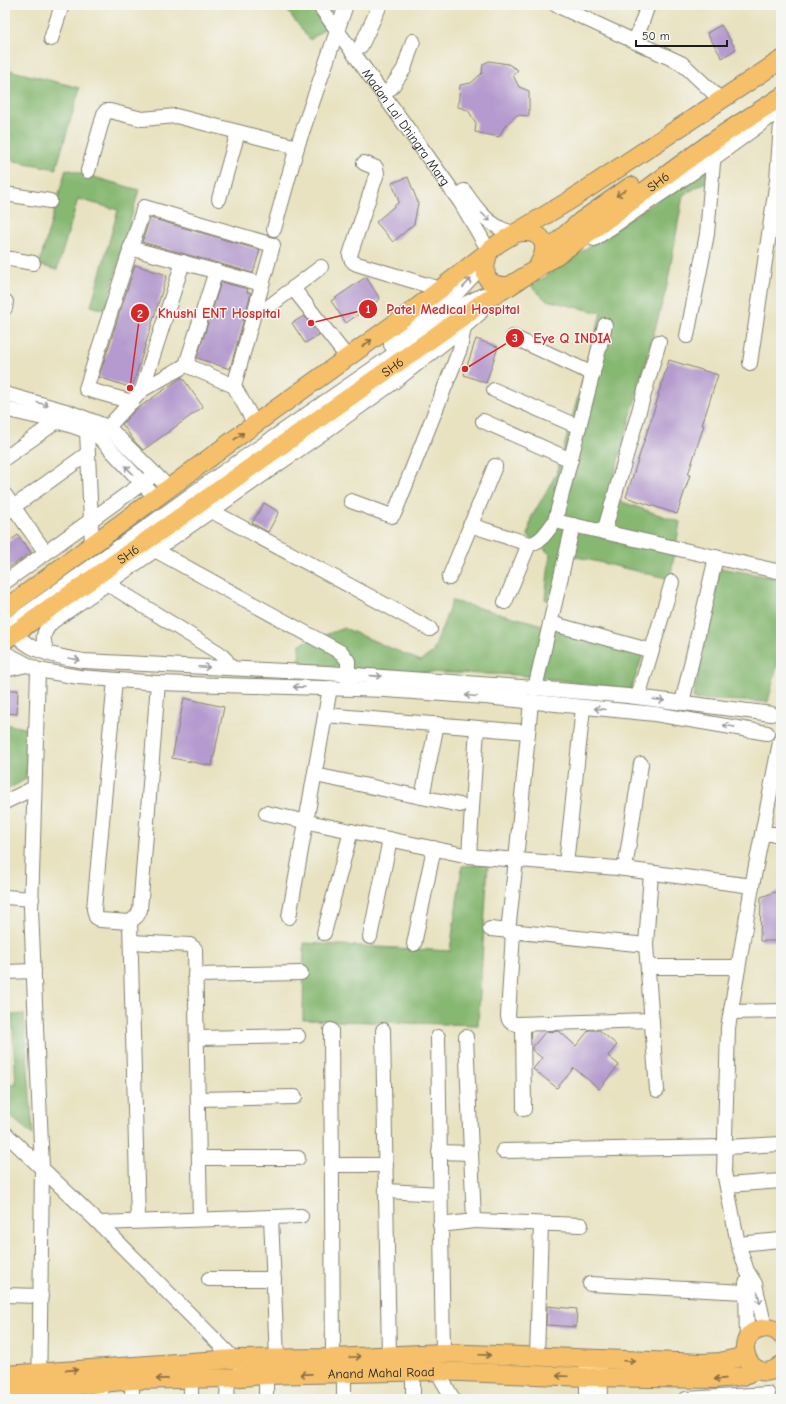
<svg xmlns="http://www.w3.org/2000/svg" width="786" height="1404" font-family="'Comic Neue',sans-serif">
<rect width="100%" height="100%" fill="#f6f6f2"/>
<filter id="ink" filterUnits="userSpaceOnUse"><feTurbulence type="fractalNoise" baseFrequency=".025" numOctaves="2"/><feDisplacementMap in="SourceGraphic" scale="8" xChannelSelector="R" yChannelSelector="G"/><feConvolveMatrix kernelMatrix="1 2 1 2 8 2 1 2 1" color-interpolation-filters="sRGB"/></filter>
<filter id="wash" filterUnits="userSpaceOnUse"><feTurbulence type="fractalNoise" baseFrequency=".012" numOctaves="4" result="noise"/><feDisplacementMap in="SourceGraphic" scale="16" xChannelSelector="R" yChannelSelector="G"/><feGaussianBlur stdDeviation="0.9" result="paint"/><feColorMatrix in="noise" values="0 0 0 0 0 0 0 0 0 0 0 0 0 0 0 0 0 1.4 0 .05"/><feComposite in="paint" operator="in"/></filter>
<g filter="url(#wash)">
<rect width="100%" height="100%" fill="#e8e2c0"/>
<path fill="#87b872" stroke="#526a47" d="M283 5H311L327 27 310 40Z
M5 69 80 88 56 169 5 159Z
M706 167 708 181 683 195 667 286 608 497 680 522 670 579 573 556 551 602 545 599 550 554 528 536 531 518 557 473 601 313 546 300 531 286Z
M66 169 139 190 105 310 91 306 118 210 78 199 57 270 39 265Z
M720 568 781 579V649L768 702 693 699Z
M452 601 525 620 643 655 631 690 519 675 387 671 299 664 300 644 344 628 421 661 433 652Z
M5 724 29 729 26 779 5 791Z
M488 864 478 1025 303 1020 304 943 450 951 462 866Z
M24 1014 33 1135 5 1112V1084H16L12 1015Z"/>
<g id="blocks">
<path fill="#b49ace" d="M721 25 736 49 722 58 707 33Z
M489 61 508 64 518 70 513 75 519 87 529 91V116L517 115 505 126 499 137 475 132 476 123 468 110 458 107 460 85 471 83 482 73 483 64Z
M408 177 418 203 414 224 393 242 376 222 399 202 392 183Z
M150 218 260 250 253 273 142 242Z
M135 265 167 275 132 388 99 377Z
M366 277 380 299 346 323 331 301Z
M221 282 248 289 247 292 251 293 230 369 197 358Z
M304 316 319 335 305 343 292 323Z
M476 339 498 347 486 383 464 375Z
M669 360 718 375 702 425H704L688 475H690L677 514 626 497 659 395H658Z
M182 377 203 407 143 450 135 442 122 424 134 411Z
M264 503 279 512 268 532 252 523Z
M18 535 31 553 5 570V544Z
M5 690H18L17 714 5 713Z
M184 698 224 707 212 766 172 758Z
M781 890V941H760L761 897Z
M589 1030H599L617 1045 608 1056 619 1065 599 1089 574 1068 557 1088 533 1069 542 1058 532 1050V1048L545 1032 559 1031 576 1046Z
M547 1306 577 1309 576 1327 546 1325Z"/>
</g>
</g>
<g filter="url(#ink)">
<use href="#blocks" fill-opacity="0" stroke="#827f6e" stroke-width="1"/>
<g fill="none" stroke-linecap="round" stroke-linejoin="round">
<defs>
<g id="minor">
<path id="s1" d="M319 5 461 203 489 251"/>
<path d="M556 5 681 63 687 68 721 100"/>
<path d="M51 39 62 5"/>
<path d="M635 42 648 5"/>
<path d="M361 46 380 5"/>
<path d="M391 88 404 69 413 41"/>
<path d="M364 163 376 168 377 173 350 255C351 260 352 262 357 264L440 289"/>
<path d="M88 171 104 114 106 111H110L142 119 176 116 297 147 346 5"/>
<path d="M464 191C474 205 484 220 500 228 505 231 511 232 516 233"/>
<path d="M5 194 50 201"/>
<path d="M219 199 238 132"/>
<path d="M274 229 297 147"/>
<path d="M594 239 714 158 781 109"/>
<path d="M130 248 262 284"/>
<path d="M5 258 33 263"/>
<path d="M293 288 347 357"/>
<path d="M5 308 6 302"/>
<path d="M267 308 321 267"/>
<path d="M605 325 555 521 781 572"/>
<path d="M687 336 707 234 714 151"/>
<path d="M513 337 593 374"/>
<path d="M391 345 455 295 486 262"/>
<path d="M750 363 777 180 781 123"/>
<path d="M186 365 216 271"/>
<path d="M234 386 255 424"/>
<path d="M142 390 183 262"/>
<path d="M494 390 579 427"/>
<path d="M5 394 69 412 108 427 169 488"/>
<path d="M5 409C36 417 70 422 99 437L156 498"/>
<path d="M483 421 571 460"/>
<path d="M87 431 92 545"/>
<path d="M99 437 142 390 186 365 234 386 273 245 144 207 86 389 132 402"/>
<path d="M5 458 56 422"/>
<path d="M5 495 46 553"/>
<path d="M351 501 389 515 392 516 395 512 460 349 464 327"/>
<path d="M204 507 430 629"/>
<path d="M5 513 87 454"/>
<path d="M470 525 529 544C541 543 548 530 555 521"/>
<path d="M604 532 659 342"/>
<path d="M155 550 342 653 348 661V682"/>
<path d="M449 578 495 466"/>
<path d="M100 579 219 653 226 660 231 668"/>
<path d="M5 582 155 474"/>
<path d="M505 602 529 544"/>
<path d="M550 623 652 651"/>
<path d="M5 629 202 487 394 354 459 307 483 295"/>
<path d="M14 633C20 638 25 644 32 647 47 655 67 658 84 661L327 673 535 688 628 696 772 714"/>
<path d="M47 652C42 639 42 633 52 622L330 428 394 382 464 327 480 313"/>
<path d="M5 653 38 670 79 677 158 683 386 690 485 697 655 714 767 733"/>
<path d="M5 670 27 665"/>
<path d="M38 670 31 909 42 1168 39 1399"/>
<path d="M115 680 94 909 96 917 100 920 130 922"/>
<path d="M535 688 573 525"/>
<path d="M638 697 672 582"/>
<path d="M682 703 716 557"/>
<path d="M325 715 528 732"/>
<path d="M315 775 460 805"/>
<path d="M422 797 437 724"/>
<path d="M5 802 34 788"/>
<path d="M266 813 469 856 617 868 752 886"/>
<path d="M762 834H781"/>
<path d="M469 856 477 728"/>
<path d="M566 864 583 708"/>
<path d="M625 869 641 764"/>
<path d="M651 873 646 945 657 1090"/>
<path d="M5 897 32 899"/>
<path d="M289 917 330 688"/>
<path d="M490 929 646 945"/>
<path d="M508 931 516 860 531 702"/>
<path d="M513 932 508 1016C509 1022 511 1023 516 1024L652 1020"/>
<path d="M324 933 351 831"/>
<path d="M370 937 390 839"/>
<path d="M131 942 190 945 195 949 200 1219"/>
<path d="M414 944 434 848"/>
<path d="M648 967H738"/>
<path d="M5 972 34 971"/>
<path d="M195 975 301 973"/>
<path d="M731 1012 781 1011"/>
<path d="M523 1024 524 1109"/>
<path d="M331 1030 333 1358"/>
<path d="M383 1030 389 1355"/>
<path d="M438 1037 443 1353"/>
<path d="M197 1038 298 1036"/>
<path d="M198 1099 295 1097"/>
<path d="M5 1133 99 1223 238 1363"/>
<path d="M503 1151 725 1147 781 1144"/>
<path d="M439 1152 471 1153"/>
<path d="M199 1158H298"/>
<path d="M332 1165H386"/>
<path d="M727 1185 781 1181"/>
<path d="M387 1191 440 1194"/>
<path d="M271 1217 277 1359"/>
<path d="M138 1221 130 922 137 916 140 910 158 683"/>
<path d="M474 1221 581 1225"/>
<path d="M99 1223 301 1216"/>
<path d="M440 1225 474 1221 466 1037"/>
<path d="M738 1244 781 1240"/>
<path d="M209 1279H274"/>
<path d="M746 1283 747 1339"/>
<path d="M590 1284 745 1292"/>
<path d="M5 1295 41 1296"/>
<path d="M765 1328 755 1284 747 1271 738 1244 724 1172 728 1028 752 886 780 742"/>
<path d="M537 1357 541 1224"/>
<path d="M587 1367V1399"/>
<path d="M600 1368 601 1399"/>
<path d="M437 1371 453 1399"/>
<path d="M100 1399 101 1383"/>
<path d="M132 1399V1380"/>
<path d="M191 1399V1379"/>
<path d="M227 1399 228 1378"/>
<path d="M266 1399V1375"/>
<path d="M344 1399V1373"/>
<path d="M413 1399V1372"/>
<path d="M686 1399 768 1394"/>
</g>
<g id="major">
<path d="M516 233C522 232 529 231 535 234 548 240 545 254 539 264"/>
<path d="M556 243 581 221 631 186"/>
<path d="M489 251C482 273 483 287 510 286"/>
<path d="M5 609 169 488 255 424 415 309 499 243 572 199 781 60"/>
<path id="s2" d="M5 640 199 504 489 298C568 253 638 194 712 142 735 126 758 112 781 97"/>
<path d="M781 1335C776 1329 768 1327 761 1329 728 1337 752 1390 781 1365"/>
<path d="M5 1375 234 1359 333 1358 443 1353 703 1363 720 1362 746 1356"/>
<path id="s3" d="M5 1393 132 1380 228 1378 266 1375 437 1371 587 1377 714 1379 743 1376 757 1369"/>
</g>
</defs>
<use href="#minor" stroke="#827f6e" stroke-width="16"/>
<use href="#major" stroke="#827f6e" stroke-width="20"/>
<use href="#minor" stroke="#fff" stroke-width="14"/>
<use href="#major" stroke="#f6c06b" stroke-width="18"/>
</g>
<defs><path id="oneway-shaft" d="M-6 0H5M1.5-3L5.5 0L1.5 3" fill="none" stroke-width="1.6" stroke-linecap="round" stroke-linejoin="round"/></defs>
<g stroke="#896e44">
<use href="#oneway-shaft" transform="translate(621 193) rotate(146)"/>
<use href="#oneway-shaft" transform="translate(367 343) rotate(-36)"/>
<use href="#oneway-shaft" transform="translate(239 436) rotate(-37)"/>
<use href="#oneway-shaft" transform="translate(485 1355) rotate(2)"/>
<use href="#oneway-shaft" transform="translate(355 1357) rotate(-3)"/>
<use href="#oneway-shaft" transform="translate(629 1361) rotate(2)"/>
<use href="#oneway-shaft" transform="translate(72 1370) rotate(-4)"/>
<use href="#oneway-shaft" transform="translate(306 1374) rotate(179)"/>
<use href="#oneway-shaft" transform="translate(562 1376) rotate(-178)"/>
<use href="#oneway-shaft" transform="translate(162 1379) rotate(179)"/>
<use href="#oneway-shaft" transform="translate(720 1379) rotate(176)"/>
</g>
<g stroke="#999">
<use href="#oneway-shaft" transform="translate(486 217) rotate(42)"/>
<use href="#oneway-shaft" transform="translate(467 283) rotate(-47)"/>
<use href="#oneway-shaft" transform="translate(43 404) rotate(15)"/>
<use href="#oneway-shaft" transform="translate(129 470) rotate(-133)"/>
<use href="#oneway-shaft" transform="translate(74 659) rotate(10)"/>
<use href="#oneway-shaft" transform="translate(204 667) rotate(3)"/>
<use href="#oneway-shaft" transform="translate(376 676) rotate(4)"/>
<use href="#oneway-shaft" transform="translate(299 687) rotate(-178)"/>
<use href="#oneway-shaft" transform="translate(471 696) rotate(-175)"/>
<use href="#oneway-shaft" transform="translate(659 700) rotate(7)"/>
<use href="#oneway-shaft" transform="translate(600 709) rotate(-175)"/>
<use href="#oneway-shaft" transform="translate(729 726) rotate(-171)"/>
<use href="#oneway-shaft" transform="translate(759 1298) rotate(77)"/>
</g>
</g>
<g text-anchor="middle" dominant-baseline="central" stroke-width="3" stroke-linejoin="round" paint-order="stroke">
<g font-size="13" fill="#1c1c1c" stroke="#f6f6f2">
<text stroke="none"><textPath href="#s1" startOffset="150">Madan Lal Dhingra Marg</textPath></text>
<text stroke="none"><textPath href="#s2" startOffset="798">SH6</textPath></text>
<text stroke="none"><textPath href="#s2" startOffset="474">SH6</textPath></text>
<text stroke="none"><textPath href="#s2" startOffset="150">SH6</textPath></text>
<text stroke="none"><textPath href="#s3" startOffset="377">Anand Mahal Road</textPath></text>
</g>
</g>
<path fill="none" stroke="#d62828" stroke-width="1.5" d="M311 323L368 309M130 388L140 313M465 369L515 338"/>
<g fill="#d62828" stroke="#f6f6f2" stroke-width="1.5">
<circle cx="311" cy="323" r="4"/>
<circle cx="130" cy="388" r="4"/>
<circle cx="465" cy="369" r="4"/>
<circle cx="368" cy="309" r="10"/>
<circle cx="140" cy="313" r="10"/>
<circle cx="515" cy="338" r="10"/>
</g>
<g font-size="12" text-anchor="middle" font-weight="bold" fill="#fff">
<text x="368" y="313">1</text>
<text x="140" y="318">2</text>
<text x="515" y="342">3</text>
</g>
<g font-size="14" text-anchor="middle" font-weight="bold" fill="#d62828" stroke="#f6f6f2" stroke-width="3" stroke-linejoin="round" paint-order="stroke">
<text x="453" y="314">Patel Medical Hospital</text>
<text x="219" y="318">Khushi ENT Hospital</text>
<text x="572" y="343">Eye Q INDIA</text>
</g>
<rect width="786" height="1404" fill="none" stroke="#f6f6f2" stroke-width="20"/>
<path d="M636 40v6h91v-6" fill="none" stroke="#1c1c1c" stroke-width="2"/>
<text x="642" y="40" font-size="12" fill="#1c1c1c" stroke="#f6f6f2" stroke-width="3" paint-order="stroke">50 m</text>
</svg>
